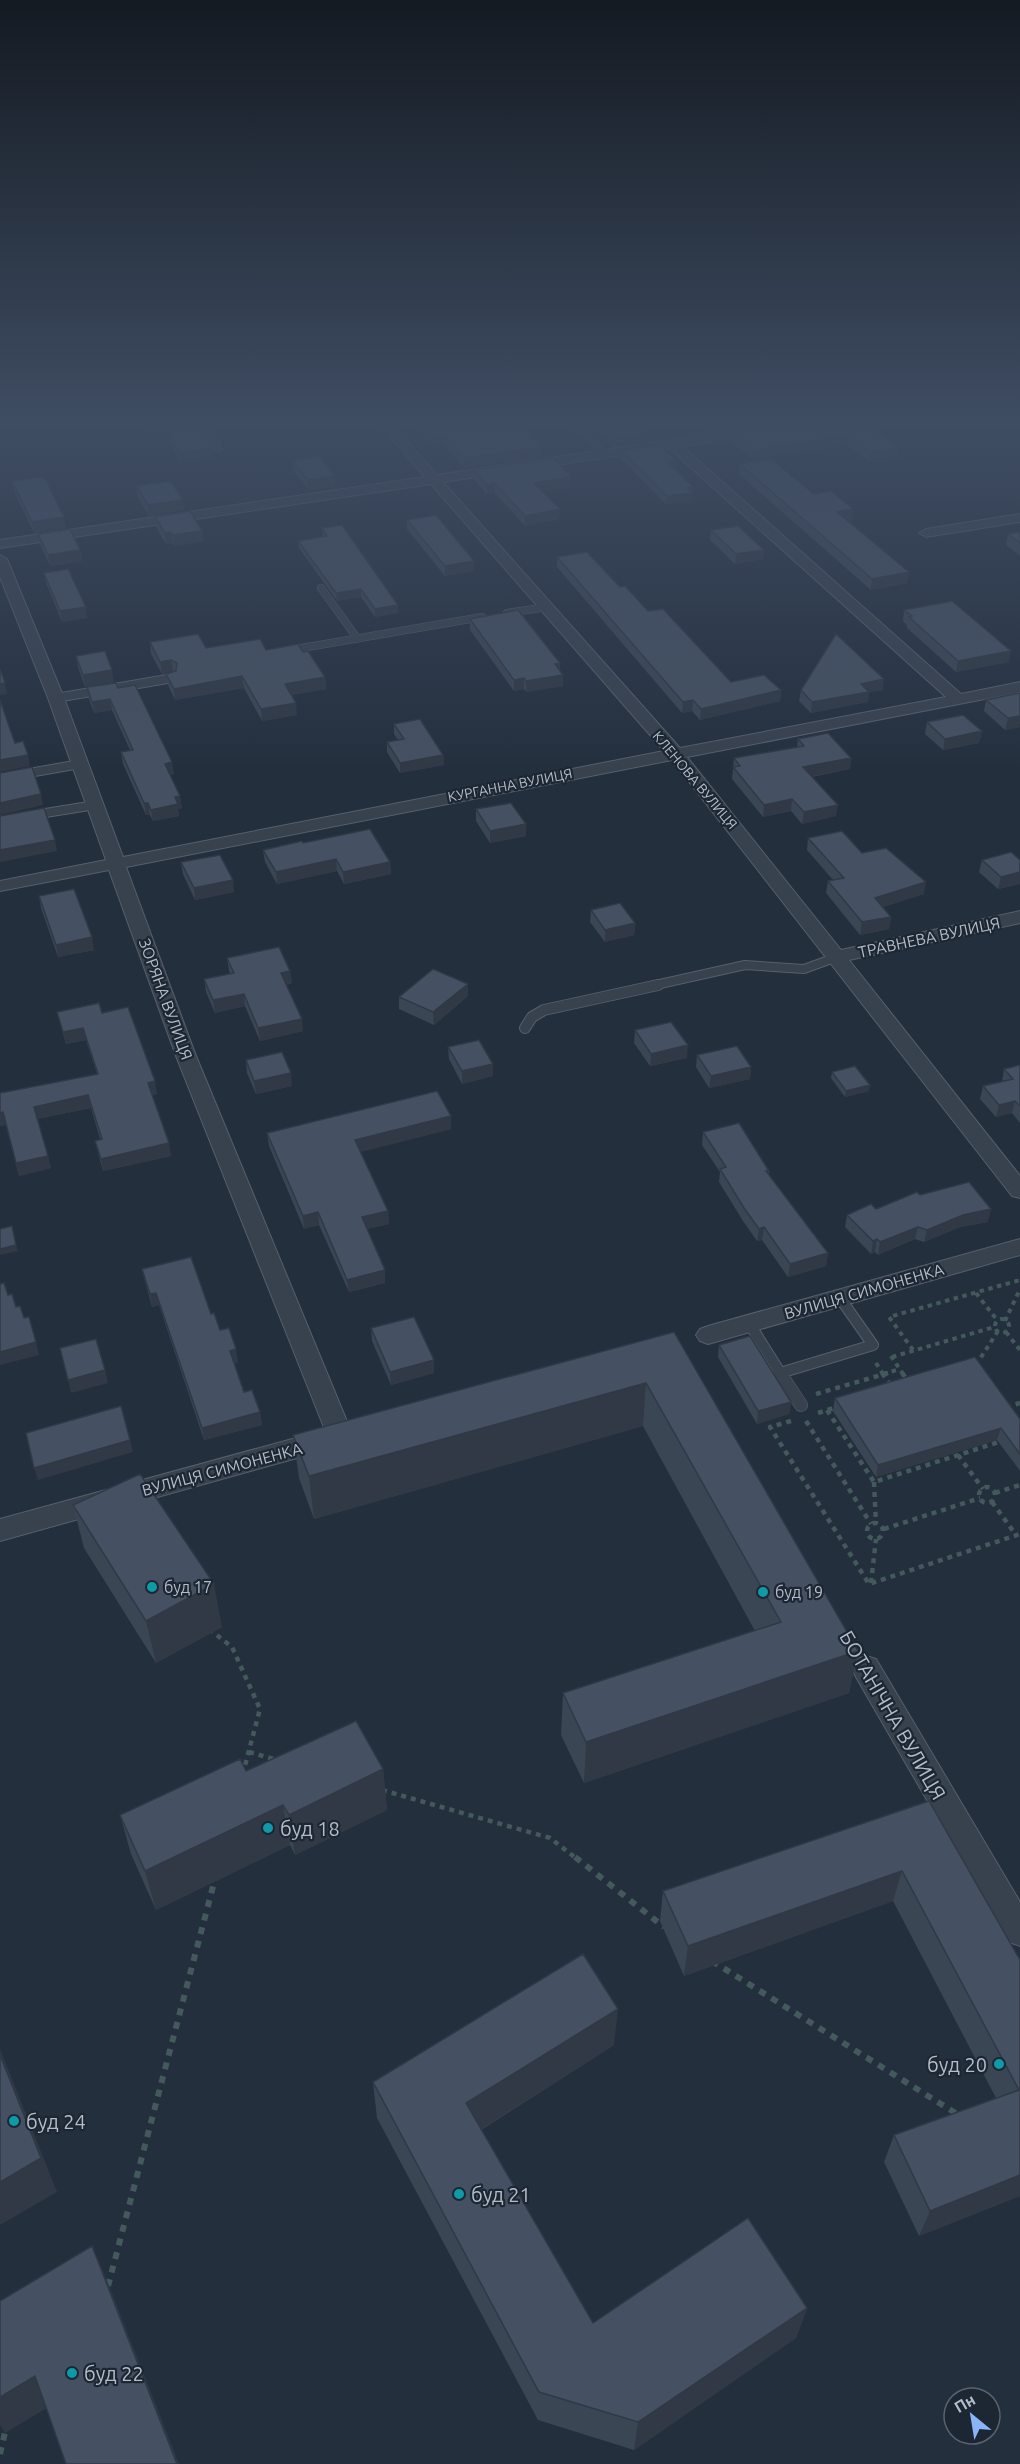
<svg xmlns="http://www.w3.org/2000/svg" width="1020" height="2464" font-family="Ubuntu,sans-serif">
<rect width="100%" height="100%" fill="#242f3e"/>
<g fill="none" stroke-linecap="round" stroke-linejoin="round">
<defs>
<path id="lane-far3" d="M577 426 606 454
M321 588 357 638
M507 613 547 607
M290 650 482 617"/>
<path id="lane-far2" d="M56 698 173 678
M0 778 80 764
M33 815 95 805
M651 986 745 965 804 969 837 957"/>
<path id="lane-far1" d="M525 1028 532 1017 544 1010 658 985
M749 1323 781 1374
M780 1373 873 1345 840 1298"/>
<path id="lane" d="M780 1373 801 1405"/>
<path id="street" d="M196 426H208L222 448 220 451H212Z
M381 426H394L437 475 763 426H796L790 430 682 446 961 694 1020 682V692L687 757 841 950 1020 911V923L849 960 1020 1176V1198L1012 1196 672 760 126 867 196 1056 353 1436 349 1443 340 1446 0 1541V1519L325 1430 176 1056 109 870 0 891V881L106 860 48 698 0 577V555L7 559 64 698 123 857 664 751 431 484 0 548V540L425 477ZM669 448 946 697 680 748 443 482Z
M1020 514V522L926 537 919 533 926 529Z
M1020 1239V1255L708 1344 700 1341 696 1335 700 1329 708 1326Z
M866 1656 876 1659 1020 1902V1946L1009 1942 856 1677 852 1668 856 1659Z"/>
</defs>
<use href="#lane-far3" stroke="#565f6c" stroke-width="8"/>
<use href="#lane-far2" stroke="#565f6c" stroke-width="10"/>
<use href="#lane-far1" stroke="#565f6c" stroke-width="12"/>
<use href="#lane" stroke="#565f6c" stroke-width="14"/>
<use href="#street" stroke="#565f6c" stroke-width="2"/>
<path stroke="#44595c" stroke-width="4" stroke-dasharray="4.5 4.5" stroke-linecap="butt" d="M976 1293 997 1320
M995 1326a7 7 0 1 1 14 0a7 7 0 1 1-14 0Z
M1005 1321 1020 1289
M1006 1332 1020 1350
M913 1350 889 1317 1020 1280
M891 1356 903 1374
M892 1357 994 1327
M876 1363 883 1374
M976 1365 998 1331
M883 1374 900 1369"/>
<path stroke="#44595c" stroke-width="4.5" stroke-dasharray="5 5" stroke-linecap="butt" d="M882 1373 892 1387
M902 1373 909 1382
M816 1394 888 1373
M1006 1407 1020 1403
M827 1410 874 1482 1002 1441
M818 1413 837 1407
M791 1421 770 1427 869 1584 1020 1534
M806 1421 871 1524
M958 1455 983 1489
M874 1482 876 1524
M979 1495a8 8 0 1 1 16 0a8 8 0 1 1-16 0Z
M995 1493 1020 1485
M992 1502 1016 1535
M867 1531a8 8 0 1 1 16 0a8 8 0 1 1-16 0Z
M884 1529 980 1498
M871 1583 876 1539
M209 1629 232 1647 260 1709 243 1773
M249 1752 277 1760
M382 1790 550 1838 577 1859"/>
<path stroke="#44595c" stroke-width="6" stroke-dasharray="7 7" stroke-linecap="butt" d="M575 1857 664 1927
M712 1961 957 2114
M108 2286 215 1879
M0 2454 6 2428"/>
<use href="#lane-far3" stroke="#38414e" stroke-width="7"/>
<use href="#lane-far2" stroke="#38414e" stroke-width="8"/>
<use href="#lane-far1" stroke="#38414e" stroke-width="10"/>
<use href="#lane" stroke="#38414e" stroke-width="13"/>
<use href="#street" fill="#38414e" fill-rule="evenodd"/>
</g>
<path fill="#3b4654" d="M149 426H200L212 448 213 458 180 462 168 439 158 440Z
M417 426H521L542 447V457L465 468 444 445 434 446Z
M593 426H639L647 441 613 446Z
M693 426H755L718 430 715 428 705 429 696 428Z
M870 426 898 458 869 462 847 445 752 459 731 441V432Z
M621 451 676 460V468H674L693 487V501L666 504 620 458Z
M293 460 334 476 335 486 308 490 293 470Z
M740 464 853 509 852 520 847 521 909 572 907 583 871 590 739 474Z
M474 470 571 477V487L542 491 559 519 525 526 495 493 487 494 475 480Z
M12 481 64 517 66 528 34 533 14 491Z
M136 486 183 500 184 510 149 516 137 496Z
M155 517 204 541 174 546 173 543 166 544 156 527Z
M407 520 474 571 445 576 407 529Z
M322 528 398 613 375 617 361 597 337 601 299 548 298 541 323 537Z
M711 530 763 559 735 564 710 540Z
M1020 532V556L1006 545 1008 534Z
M38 534 80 550 82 561 50 566 40 544Z
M557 557 620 587 731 682 781 690 780 701 700 720 692 711 682 713 557 567Z
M44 573 87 618 62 622 46 583Z
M904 610 1009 662 956 672 907 628V625L903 621Z
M470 619 560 671 563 675V686L526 692 524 689 514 691 470 630Z
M150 642 206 648 303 652 325 677 326 689 291 695 297 715 262 721 244 688 175 700 168 685 166 674 173 672 162 674 151 654Z
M76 656 114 682 85 687 78 667Z
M87 687 118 688 174 774 170 775 182 808 178 809 179 816 153 821 150 815H146L123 764 121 752 130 750 112 710 94 713 89 699Z
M801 690H883L869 692 868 702 811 713 799 701Z
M1020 694V727L1005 730 984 711 986 700Z
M927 722 982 731 979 743 943 750 925 734Z
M394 724 443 755 444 765 400 773 387 752V742L398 740 394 734Z
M798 739 851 758 850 769 812 777 836 816 802 824 791 811 763 817 732 779 734 758 797 747Z
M476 809 526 824V836L490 843 476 821Z
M808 838 862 853 924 894 883 907 891 917 889 929 860 935 826 893 828 881 833 880 807 850Z
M303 843 390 862 391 874 344 884 337 871 277 884 265 862 263 850Z
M982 860H1020V884L998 889 979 872Z
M181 863 234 892 195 900 183 874Z
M39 896 94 950 58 957 41 908Z
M591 910 635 923 634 935 605 942 590 922Z
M227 958 290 971 292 983 286 985 303 1031 260 1041 245 1006 215 1013 206 992 204 979 230 974 229 970Z
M468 984V996L434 1025 399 1009V997Z
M57 1012 102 1013 157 1094 152 1095 171 1156 103 1171 98 1153 95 1141 100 1139 91 1108 37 1119 51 1168 19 1176 6 1125 0 1126V1093L97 1074 86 1040 66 1044Z
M635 1030 687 1058 650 1066 634 1043Z
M448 1047 493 1076 462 1084 449 1059Z
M697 1055 751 1067 750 1079 709 1088 696 1067Z
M246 1060 292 1086 256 1094 247 1073Z
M1020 1065V1123L1012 1113 996 1117 980 1099 983 1086 1002 1082 1004 1069Z
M832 1072 869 1091 845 1097 831 1078Z
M451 1116V1129L360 1152 388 1211 389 1224 367 1229 385 1270V1283L349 1292 319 1225 304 1229 269 1146 267 1133Z
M703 1132 769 1171V1175L828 1253 826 1266 788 1277 762 1240 757 1241 743 1221 719 1182 720 1172 702 1145Z
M920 1195 988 1222 960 1227 924 1242 915 1239 878 1255 875 1252 871 1254 845 1227 847 1215 876 1209Z
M142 1269 211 1314 238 1362 234 1363 244 1392 260 1412 262 1425 204 1440 159 1305 152 1307 145 1281Z
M371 1328 434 1360V1373L391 1385 372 1341Z
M674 1332 858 1651 849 1693 584 1783 561 1735 563 1693 755 1631 643 1426 314 1519 299 1478 293 1435Z
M719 1345 791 1402 789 1414 757 1424 718 1357Z
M835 1398 1020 1419V1471L997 1440 876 1477 833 1411Z
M73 1505 222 1627 156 1663 84 1548Z
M383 1769 387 1810 295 1855 290 1845 156 1910 131 1854 120 1815 246 1771Z
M929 1801 1020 1960V2196L919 2236 884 2162 894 2135 996 2098 893 1901 684 1976 660 1921 663 1891Z
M614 2045 481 2130 593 2323 807 2308 796 2338 634 2450 538 2420 377 2118 373 2082Z"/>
<path fill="#303945" d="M705 426H715V428L705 429Z
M719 426H755L718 430Z
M167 429 168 439 158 440 157 431Z
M647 434V441L613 446V439Z
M443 435 444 445 434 446V436Z
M848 435 847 445 752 459 753 450Z
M542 447V457L465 468V458Z
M212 448 213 458 180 462 179 453Z
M899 448 898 458 869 462 871 452Z
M676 460V468L666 470 667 462Z
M334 476 335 486 308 490 307 480Z
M571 477V487L534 493V483Z
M495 483V493L487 494V485Z
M693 487V501L666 504 667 496 688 488Z
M183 500 184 510 149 516 148 505Z
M560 509 559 519 525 526V516Z
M853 509 852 520 836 523 837 512Z
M64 517 66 528 34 533 32 522Z
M202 531 204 541 174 546 173 535Z
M171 532 173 543 166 544 165 533Z
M80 550 82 561 50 566 48 555Z
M764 550 763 559 735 564 736 554Z
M474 561V571L445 576V566Z
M909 572 907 583 871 590 872 579Z
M361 589V597L337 601 336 593Z
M398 605V613L375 617V609Z
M86 607 87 618 62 622 60 611Z
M1011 651 1009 662 956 672 958 661Z
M171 660 173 672 162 674 160 662Z
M560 663V675L555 664Z
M112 670 114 682 85 687 83 675Z
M563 675V686L526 692V681Z
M242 676 244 688 175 700 174 689Z
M325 677 326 689 286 696 285 684Z
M524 678V689L514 691V680Z
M884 679 883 690 869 692 868 702 811 713 812 702 861 684Z
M5 683 7 694 0 695V684Z
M781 690 780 701 700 720 701 709Z
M110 699 112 710 94 713 92 702Z
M693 700 692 711 682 713 683 702Z
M296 703 297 715 262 721 261 709Z
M1020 716V727L1005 730 1008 718Z
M982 731 979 743 943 750 945 739Z
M28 755 30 766 0 772V760Z
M443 755 444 765 400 773V763Z
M851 758 850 769 802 778 803 767Z
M172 762 174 774 167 775 165 764Z
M41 794 43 805 0 815V803Z
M180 796 182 808 178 809 179 816 153 821 151 810 175 797Z
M792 799 791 811 763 817 764 805Z
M144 803H148L150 815H146Z
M838 805 836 816 802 824 804 812Z
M526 824V836L490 843V831Z
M55 840 57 851 0 862V850Z
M336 859 337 871 277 884 276 872Z
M390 862 391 874 344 884 343 872Z
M1020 872V884L998 889 1001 877Z
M233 880 234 892 195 900 194 888Z
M926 882 924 894 873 910 875 898Z
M891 917 889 929 860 935 862 922Z
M635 923 634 935 605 942V930Z
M92 937 94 950 58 957 56 945Z
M290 971 292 983 282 985 281 973Z
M468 984V996L434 1025 433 1012Z
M244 994 245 1006 215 1013 213 1000Z
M302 1019 303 1031 260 1041 258 1028Z
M83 1028 86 1040 66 1044 63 1032Z
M688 1045 687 1058 650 1066 651 1054Z
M493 1064V1076L462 1084V1071Z
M751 1067 750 1079 709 1088 711 1076Z
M291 1073 292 1086 256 1094 254 1081Z
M155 1081 157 1094 150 1095 148 1083Z
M870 1085 869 1091 845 1097 846 1091Z
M88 1095 91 1108 37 1119 34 1107Z
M1015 1101 1012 1113 996 1117 999 1105Z
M3 1112 6 1125 0 1126V1113Z
M451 1116V1129L356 1153 355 1140Z
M169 1143 171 1156 103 1171 101 1159Z
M48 1156 51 1168 19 1176 16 1163Z
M991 1209 988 1222 960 1227 924 1242 927 1230 963 1215Z
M388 1211 389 1224 363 1230 362 1217Z
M318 1212 319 1225 304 1229 303 1216Z
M764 1227 762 1240 757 1241 759 1229Z
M918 1227 915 1239 878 1255 880 1242Z
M877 1239 875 1252 871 1254 873 1241Z
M16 1245 18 1251 0 1255V1249Z
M828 1253 826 1266 788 1277 790 1264Z
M385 1270V1283L349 1292 347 1280Z
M156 1293 159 1305 152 1307 150 1294Z
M36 1342 39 1355 0 1365V1352Z
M236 1349 238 1362 232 1364 230 1351Z
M434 1360V1373L391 1385 390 1372Z
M105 1370 108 1383 71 1393 68 1380Z
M646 1383 643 1426 314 1519 309 1476Z
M791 1402 789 1414 757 1424 758 1411Z
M260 1412 262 1425 204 1440 202 1428Z
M1001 1428 997 1440 876 1477 878 1465Z
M130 1440 133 1452 38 1480 34 1468Z
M214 1584 222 1627 156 1663 146 1621Z
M858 1651 849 1693 584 1783 586 1742Z
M383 1769 387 1810 295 1855 289 1815Z
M283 1805 290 1845 156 1910 145 1871Z
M902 1871 893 1901 684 1976 688 1946Z
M618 2009 614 2045 467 2138 466 2103Z
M0 2049 57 2192 0 2225Z
M1020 2175V2196L919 2236 930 2211Z
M92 2246 106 2278 179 2464H177Z
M807 2308 796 2338 634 2450 638 2422Z
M35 2376 52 2405 5 2433 0 2425V2397Z"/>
<path fill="#455162" stroke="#303945" stroke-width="1.5" d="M154 426H200L212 448 179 453 167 429 157 431Z
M425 426H521L542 447 465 458 443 435 434 436Z
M601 426H639L647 434 613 439Z
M772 426H870L899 448 871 452 848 435 753 450 731 432Z
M659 444 676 460 667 462 693 487 688 488 693 493 667 496 621 451Z
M319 456 334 476 307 480 293 460Z
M553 458 571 477 534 483 560 509 525 516 495 483 487 485 474 470Z
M771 459 814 494 831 491 853 509 837 512 909 572 872 579 740 464Z
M41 477 46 480 64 517 32 522 12 481Z
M171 481 183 500 148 505 136 486Z
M190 511 202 531 173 535 171 532 165 533 155 517Z
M436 515 474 561 445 566 407 520Z
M342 525 398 605 375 609 361 589 336 593 298 541 327 536 322 528Z
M738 526 764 550 736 554 711 530Z
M70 529 80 550 48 555 38 534Z
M1020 532V543L1008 534Z
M587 552 620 587 625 586 648 611 663 609 731 682 764 675 781 690 701 709 693 700 683 702 557 557Z
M68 569 86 607 60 611 44 573Z
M952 601 1011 651 958 661 909 617 912 616 904 610Z
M518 610 560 663 555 664 563 675 526 681 524 678 514 680 470 619Z
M198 634 206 648 260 639 266 650 298 644 303 652 308 651 325 677 285 684 296 703 261 709 242 676 174 689 166 674 176 671 177 663 171 660 160 662 150 642Z
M836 634 884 679 861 684 869 692 812 702 801 690Z
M105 651 112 670 83 675 76 656Z
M0 669 5 683 0 684Z
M116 683 118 688 135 685 172 762 165 764 180 796 175 797 178 804 151 810 148 803H144L121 752 133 750 110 699 92 702 87 687Z
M1019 693 1020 694V716L1008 718 986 700Z
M0 700 15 743 23 741 28 755 0 760Z
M963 715 982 731 945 739 927 722Z
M420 719 443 755 400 763 387 742 404 739 394 724Z
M828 733 851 758 803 767 838 805 804 812 792 799 764 805 733 767 740 766 734 758 804 746 798 739Z
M32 767 41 794 0 803V773Z
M511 803 526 824 490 831 476 809Z
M44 808 55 840 0 850V816Z
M370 829 390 862 343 872 336 859 276 872 263 850 302 841 303 843Z
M842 831 862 853 886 848 926 882 875 898 891 917 862 922 828 881 844 878 808 838Z
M1011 852 1020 860V872L1001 877 982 860Z
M220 855 233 880 194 888 181 862Z
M74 889 92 937 56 945 39 896Z
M620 903 635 923 605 930 591 910Z
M279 947 290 971 281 973 302 1019 258 1028 244 994 213 1000 204 979 234 973 227 958Z
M433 969 468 984 433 1012 399 997Z
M99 1003 102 1013 128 1007 155 1081 148 1083 169 1143 101 1159 95 1141 102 1139 88 1095 34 1107 48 1156 16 1163 3 1112 0 1113V1093L98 1074 83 1028 63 1032 57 1012Z
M671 1022 688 1045 651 1054 635 1030Z
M479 1040 493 1064 462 1071 448 1047Z
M737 1046 751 1067 711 1076 697 1055Z
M282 1052 291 1073 254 1081 246 1060Z
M1020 1065V1106L1015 1101 999 1105 983 1086 1013 1079 1004 1069Z
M855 1066 870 1085 846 1091 832 1072Z
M437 1091 451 1116 355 1140 388 1211 362 1217 385 1270 347 1280 318 1212 303 1216 267 1133Z
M739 1123 769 1171H766L828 1253 790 1264 764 1227 759 1229 744 1208 720 1169 726 1167 703 1132Z
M969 1182 991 1209 963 1215 927 1230 918 1227 880 1242 877 1239 873 1241 847 1215 871 1204 876 1209 917 1192 920 1195Z
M12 1226 16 1245 0 1249V1229Z
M191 1257 211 1314 214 1313 220 1330 229 1328 236 1349 230 1351 244 1392 252 1390 260 1412 202 1428 156 1293 150 1294 142 1269Z
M4 1283 8 1295 12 1294 16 1307 20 1306 24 1318 29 1317 36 1342 0 1352V1284Z
M414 1317 434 1360 390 1372 371 1328Z
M674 1332 858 1651 586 1742 563 1693 781 1622 646 1383 309 1476 293 1435Z
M750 1336 791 1402 758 1411 719 1345Z
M96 1339 105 1370 68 1380 60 1348Z
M975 1357 1020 1419V1454L1001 1428 878 1465 835 1398Z
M121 1406 130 1440 34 1468 26 1433Z
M140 1474 214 1584 146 1621 73 1505Z
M356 1721 383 1769 289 1815 283 1805 145 1871 120 1815 240 1759 246 1771Z
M929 1801 1020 1960V2175L930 2211 894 2135 1019 2090 902 1871 688 1946 663 1891Z
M583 1954 618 2009 466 2103 593 2323 748 2218 807 2308 638 2422 539 2392 373 2082Z
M0 2055 41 2158 0 2182Z
M92 2246 177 2464H66L35 2376 0 2397V2301Z"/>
<linearGradient id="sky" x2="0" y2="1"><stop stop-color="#141a22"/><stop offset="0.55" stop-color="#3f4d63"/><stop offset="1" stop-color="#3f4d63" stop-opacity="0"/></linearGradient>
<rect width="1020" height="771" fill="url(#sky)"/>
<g fill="#0f9aa8" stroke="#1d2633" stroke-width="2">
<circle cx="152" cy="1587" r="6"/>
<circle cx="763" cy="1592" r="6"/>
<circle cx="268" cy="1828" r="6"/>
<circle cx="999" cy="2064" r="6"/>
<circle cx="14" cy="2121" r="6"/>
<circle cx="459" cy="2194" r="6"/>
<circle cx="72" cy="2373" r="6"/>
</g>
<g text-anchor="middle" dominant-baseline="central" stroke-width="4.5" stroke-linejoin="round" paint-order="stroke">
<g font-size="14" fill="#b4bcc9" stroke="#1d2633">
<text transform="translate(695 780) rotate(50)">КЛЕНОВА ВУЛИЦЯ</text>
<text transform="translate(510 785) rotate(-11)">КУРГАННА ВУЛИЦЯ</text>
</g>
<g font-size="16" fill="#b4bcc9" stroke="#1d2633">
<text transform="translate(929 937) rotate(-12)">ТРАВНЕВА ВУЛИЦЯ</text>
<text transform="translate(166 999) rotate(70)">ЗОРЯНА ВУЛИЦЯ</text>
<text transform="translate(864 1291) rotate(-16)">ВУЛИЦЯ СИМОНЕНКА</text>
<text transform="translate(222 1469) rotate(-15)">ВУЛИЦЯ СИМОНЕНКА</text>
</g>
<g font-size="16" fill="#b4bcc9" stroke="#1d2633" text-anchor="start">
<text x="164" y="1587">буд 17</text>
<text x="775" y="1592">буд 19</text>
</g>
<g font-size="20" fill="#b4bcc9" stroke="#1d2633">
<text transform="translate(893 1715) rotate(60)">БОТАНІЧНА ВУЛИЦЯ</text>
</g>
<g font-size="20" fill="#b4bcc9" stroke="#1d2633" text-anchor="start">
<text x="280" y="1828">буд 18</text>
<text x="987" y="2064" text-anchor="end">буд 20</text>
<text x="26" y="2121">буд 24</text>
<text x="471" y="2194">буд 21</text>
<text x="84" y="2373">буд 22</text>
</g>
</g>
<g transform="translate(972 2416) rotate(330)"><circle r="28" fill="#1d2633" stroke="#59626f" stroke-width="1.5"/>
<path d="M0-4.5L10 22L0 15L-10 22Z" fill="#8ab4f8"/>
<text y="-9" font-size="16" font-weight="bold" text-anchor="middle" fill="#b4bcc9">Пн</text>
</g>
</svg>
